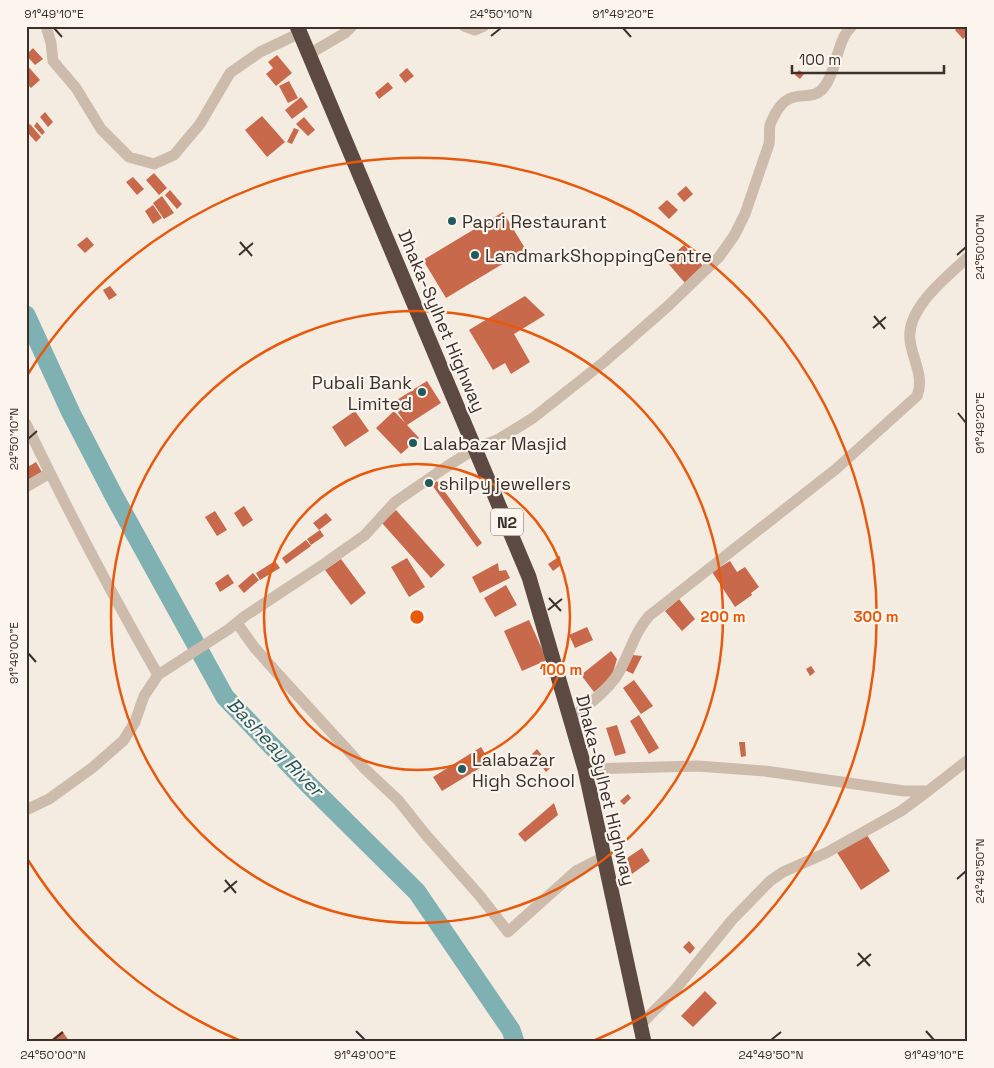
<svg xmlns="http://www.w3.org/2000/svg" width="994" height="1068" font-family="'Space Grotesk',sans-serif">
<rect width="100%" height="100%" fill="#f4ebe1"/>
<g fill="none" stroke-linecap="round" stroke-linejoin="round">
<path stroke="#7fb0b2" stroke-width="19" d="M26 315 71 413 114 496 225 697 308 784 417 892 511 1030 515 1042"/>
</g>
<path fill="#c8694b" d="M959 26H968V34L963 39 955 30Z
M33 48 43 59 35 65 26 55Z
M277 55 292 73 276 86 266 74 273 68 268 62Z
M26 64 40 80 31 88 26 83Z
M407 68 414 76 405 83 399 75Z
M799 70 804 74 800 79 795 75Z
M289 81 298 98 288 103 279 86Z
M388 82 393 88 379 99 375 93Z
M301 97 308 107 292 119 285 110Z
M45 112 53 122 48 127 40 117Z
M262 116 285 142 267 157 245 130Z
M304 117 315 130 308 136 296 124Z
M37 122 45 132 42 135 34 126Z
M30 124 41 137 36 142 26 131V128Z
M294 128 299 130 292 144 287 142Z
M154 173 167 188 159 195 146 180Z
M133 177 144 189 137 195 126 182Z
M686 186 693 194 684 202 677 194Z
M170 190 182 204 177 209 165 195Z
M162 196 174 213 164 219 153 203Z
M667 200 678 210 669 219 658 208Z
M153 205 162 218 153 224 145 211Z
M503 212 526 250 446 298 423 260Z
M87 237 94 245 85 253 77 245Z
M684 245 703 266 685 283 666 261Z
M110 286 117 295 109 300 103 290Z
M525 296 545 315 514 334 530 362 511 374 505 363 493 370 469 330Z
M427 381 441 403 407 425 419 438 401 454 376 428 394 411 405 423 392 403Z
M355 411 369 431 345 447 332 427Z
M36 462 43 474 26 483V468Z
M437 481 482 543 477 547 432 485Z
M244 506 253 520 243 527 234 513Z
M396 510 445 565 431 578 382 523Z
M215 511 227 530 217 536 205 517Z
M326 513 332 520 319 530 313 523Z
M320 530 324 536 311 545 307 539Z
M306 540 311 546 286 564 282 558Z
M560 556 561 565 553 571 548 564Z
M407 558 425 587 409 597 391 567Z
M341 559 366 593 351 605 325 570Z
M275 561 280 568 260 580 256 573Z
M730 561 737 572 745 567 759 587 751 593 752 595 735 607 712 572Z
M498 563 499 571 506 570 510 578 480 593 472 577Z
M253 573 259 580 244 593 238 586Z
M228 574 234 583 220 592 215 583Z
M506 585 517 605 495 617 484 598Z
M679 599 695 619 682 631 665 611Z
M529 620 547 660 522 671 504 631Z
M587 627 593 640 575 648 569 635Z
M611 651 617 659 611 679 594 692 581 675Z
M633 655 642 656 633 674 625 670Z
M811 666 815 672 810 676 806 669Z
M634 680 653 706 641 714 623 688Z
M639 715 659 748 649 754 630 721Z
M617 725 626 753 615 756 606 728Z
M739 742H745L746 756 741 757Z
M481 747 490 762 442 791 433 777Z
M537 749 551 767 546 772 532 754Z
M628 794 631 798 624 805 620 801Z
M554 803 558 815 525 842 518 834Z
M865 832 890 871 861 890 836 851Z
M642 848 650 861 632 874 627 858Z
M689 941 695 948 690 954 683 947Z
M705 991 717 1003 693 1027 681 1016Z
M62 1031 70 1042H48Z"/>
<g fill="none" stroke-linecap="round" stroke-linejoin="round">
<path stroke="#cdbbac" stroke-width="11" d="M46 26 51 43 53 61 76 88 101 129 129 157 154 164 174 155 200 124 230 73 260 52 300 33
M464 26 475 30 484 26
M309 54 345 33 352 26
M26 424C67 509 111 593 158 675
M26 487 50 473
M237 623 254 647 277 673 365 769 398 800 426 835 480 896 508 932 576 871 604 857
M571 719C586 706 604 694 616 677 629 657 633 634 649 616L836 469 917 396C925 377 912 359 910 340 906 308 947 277 968 257
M585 769 698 766 765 771 904 791H928L968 760
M26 810 49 799 92 768 123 741 135 722 144 696 158 675 229 629 245 616 324 564 365 535 395 502 446 467 476 448 499 439 533 418 604 362 668 306 719 257 734 236 745 214 769 144C770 137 769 130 770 125 771 121 774 117 775 114 792 83 811 106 825 86 838 68 836 41 852 26
M640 1025 675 990 732 920 770 881 783 872 826 853 901 811 928 791"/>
<path stroke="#5c4a42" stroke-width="15" d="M297 26 529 577 585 769 644 1042"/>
</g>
<path fill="none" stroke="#3b302b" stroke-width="2" d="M54 28 62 37M623 28 631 37M491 36 501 28M240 242 252 256M239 255 253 243M957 255 966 247M874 316 885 329M873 328 886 317M958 413 966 423M28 439 37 431M549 598 561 611M548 610 562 599M28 653 36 662M957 879 966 871M225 880 236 893M224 892 237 881M858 953 870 966M857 966 871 954M356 1031 365 1040M926 1031 934 1040M53 1040 63 1032M771 1040 781 1032"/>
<g fill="none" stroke="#e8590c" stroke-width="2.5">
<circle cx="417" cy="617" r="153"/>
<circle cx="417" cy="617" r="306"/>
<path d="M241 1041A459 459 0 0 1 28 860M28 374A459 459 0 1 1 593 1041"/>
</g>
<g fill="#1f5a5e" stroke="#fbf5ee" stroke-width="2">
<circle cx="452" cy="221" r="5"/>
<circle cx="475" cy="255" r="5"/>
<circle cx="422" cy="392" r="5"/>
<circle cx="413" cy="443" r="5"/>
<circle cx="429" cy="483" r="5"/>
<circle cx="462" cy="769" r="5"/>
</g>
<g text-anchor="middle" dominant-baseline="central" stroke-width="4.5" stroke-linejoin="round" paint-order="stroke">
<rect fill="#fbf5ee" stroke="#756b66" stroke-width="1" x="491" y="508.5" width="32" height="27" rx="4"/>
<g font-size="16" font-weight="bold" fill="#3b302b">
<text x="507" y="522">N2</text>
</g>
<g font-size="18" fill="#3b302b" stroke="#fbf5ee" text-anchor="start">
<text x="462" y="221">Papri Restaurant</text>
<text x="485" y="255">LandmarkShoppingCentre</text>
<text x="412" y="382" text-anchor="end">Pubali Bank<tspan x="412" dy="21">Limited</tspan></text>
<text x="423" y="443">Lalabazar Masjid</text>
<text x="439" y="483">shilpy jewellers</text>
<text x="472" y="759">Lalabazar<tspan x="472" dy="21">High School</tspan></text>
</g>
<g font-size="18" fill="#3b302b" stroke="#fbf5ee">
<text transform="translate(442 321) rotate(67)">Dhaka-Sylhet Highway</text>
<text transform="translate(606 790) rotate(76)">Dhaka-Sylhet Highway</text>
</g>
<g font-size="19" font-style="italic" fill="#1f5a5e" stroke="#fbf5ee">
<text transform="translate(275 747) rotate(46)">Basheay River</text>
</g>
</g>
<circle cx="417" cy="617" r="8" fill="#e8590c" stroke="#fbf5ee" stroke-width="2.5"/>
<g font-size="15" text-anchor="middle" font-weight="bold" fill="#e8590c" stroke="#fbf5ee" stroke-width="4.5" stroke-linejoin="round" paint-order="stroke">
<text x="723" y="622">200 m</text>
<text x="876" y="622">300 m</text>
<text x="561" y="675">100 m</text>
</g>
<rect width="994" height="1068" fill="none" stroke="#fbf5ee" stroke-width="55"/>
<path d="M792 65v8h152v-8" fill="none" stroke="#3b302b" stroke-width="2.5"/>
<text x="799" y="65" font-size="15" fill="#3b302b" stroke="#fbf5ee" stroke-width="4" paint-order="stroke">100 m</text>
<rect x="28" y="28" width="938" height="1012" fill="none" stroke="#3b302b" stroke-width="2"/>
<g font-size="12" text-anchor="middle" fill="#3b302b">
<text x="54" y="18">91°49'10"E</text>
<text x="501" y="18">24°50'10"N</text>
<text x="623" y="18">91°49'20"E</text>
<text transform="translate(980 247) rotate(-90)" y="4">24°50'00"N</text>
<text transform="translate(980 423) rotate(-90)" y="4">91°49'20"E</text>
<text transform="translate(14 439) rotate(-90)" y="4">24°50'10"N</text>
<text transform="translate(14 653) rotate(-90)" y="4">91°49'00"E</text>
<text transform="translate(980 871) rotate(-90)" y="4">24°49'50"N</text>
<text x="53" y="1059">24°50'00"N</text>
<text x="365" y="1059">91°49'00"E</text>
<text x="771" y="1059">24°49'50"N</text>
<text x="934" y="1059">91°49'10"E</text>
</g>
</svg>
